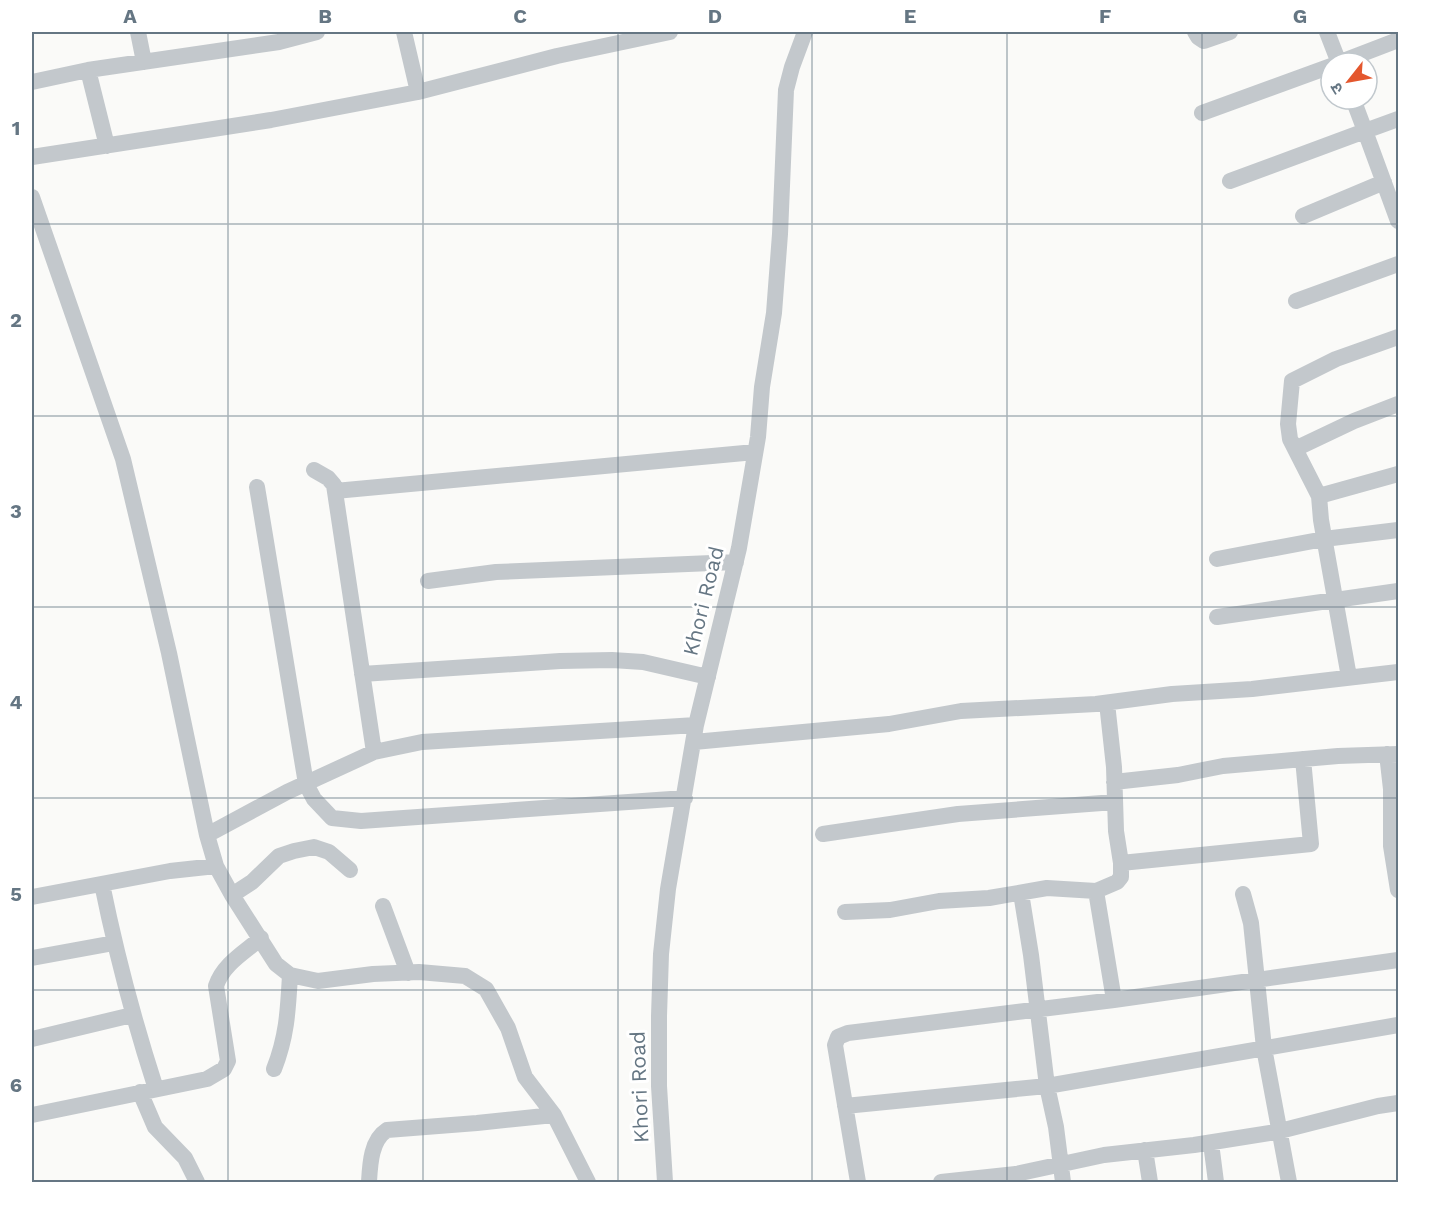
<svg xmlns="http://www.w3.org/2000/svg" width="1430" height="1214" font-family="'Work Sans','Noto Sans Devanagari',sans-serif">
<rect width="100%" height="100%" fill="#fafaf8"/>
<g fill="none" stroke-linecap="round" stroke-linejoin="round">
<path stroke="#c3c8cc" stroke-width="16" d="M138 32 144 62
M404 32 418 92
M1195 32 1198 37 1204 41 1230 32
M1327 32 1339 63
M1338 63 1398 40
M88 70 107 146
M32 82 88 70 279 42 317 32
M1353 99 1365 131 1398 119
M1202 113 1331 66
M32 157 271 120 418 92 557 56 670 32
M1230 181 1365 131 1398 221
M32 197 123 459 169 653 207 835 216 866
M1303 216 1384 182
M1296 301 1398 264
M1295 449 1354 421 1398 404
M314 470 328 478 334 485 374 752
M257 487 306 784 314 799 332 818 361 821 685 798
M335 491 755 452
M1319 496 1398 474
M1217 559 1324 539 1398 530
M428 581 496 572 736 562
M1217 617 1398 591
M362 674 560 661 612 660 643 662 708 677
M1349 677 1321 520 1319 496 1290 439 1288 424 1292 381 1336 359 1398 337
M694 742 889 724 961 711 1096 704 1172 694 1252 689 1398 672
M1387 754 1391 789V846L1398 890
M1114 782 1178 775 1223 766 1338 756 1398 754
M823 834 958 814 1115 802
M207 835 287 792 374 752 422 742 696 725
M1121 863 1311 844 1303 759
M102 884C116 953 134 1021 156 1089
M1096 891 1114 1000
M1021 893 1031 955 1047 1086 1056 1127 1063 1182
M1243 894 1251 923 1264 1048 1289 1182
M232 895 252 882 279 856 294 851 314 847 329 852 350 870
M32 897 170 871 216 866 232 895 276 964 290 975 318 981 373 974 419 972 465 976 486 989 508 1028 525 1077 554 1115 588 1182
M383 906 408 973
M845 912 890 910 939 901 989 898 1047 888 1096 891 1117 882 1121 877V863L1116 831 1114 767 1107 703
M32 958 114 943
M32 1039 132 1015
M274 1069C287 1036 288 1010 290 975
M140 1092 155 1127 185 1158 197 1182
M845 1106 1047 1086 1398 1025
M32 1115 207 1079 224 1069 228 1061 216 986C223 964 245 952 261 938
M1211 1143 1216 1182
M1145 1150 1150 1182
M369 1182C370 1164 371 1140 387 1130L477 1123 554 1115
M665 1182 659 1086V1016L661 954 668 889 696 725 739 548 758 437 762 387 774 313 780 234 786 90 792 67 805 32
M858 1182 835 1045 838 1037 848 1033 1114 1000 1398 960
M941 1182 1016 1174 1104 1155 1194 1145 1276 1132 1378 1106 1398 1103"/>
</g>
<path fill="none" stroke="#657683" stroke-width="1.5" stroke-opacity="0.55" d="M228 32V1182M423 32V1182M618 32V1182M812 32V1182M1007 32V1182M1202 32V1182M32 224H1398M32 416H1398M32 607H1398M32 798H1398M32 990H1398"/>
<g text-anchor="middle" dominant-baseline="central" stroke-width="6" stroke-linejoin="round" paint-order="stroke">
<g font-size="21" fill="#657683" stroke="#fff">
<text transform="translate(703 601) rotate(-76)">Khori Road</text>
<text transform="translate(639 1087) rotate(-92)">Khori Road</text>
</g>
</g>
<rect width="1430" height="1214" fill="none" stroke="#ffffff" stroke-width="66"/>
<g transform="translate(1349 81) rotate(239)"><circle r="28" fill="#ffffff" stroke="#c1c8cd" stroke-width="1.5"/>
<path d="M0-4.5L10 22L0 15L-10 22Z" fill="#e4572e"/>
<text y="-9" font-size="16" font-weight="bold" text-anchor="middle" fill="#657683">उ</text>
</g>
<rect x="33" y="33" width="1364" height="1148" fill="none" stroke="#657683" stroke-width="2"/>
<g font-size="20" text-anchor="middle" font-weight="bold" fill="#657683">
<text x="130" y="23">A</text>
<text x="325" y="23">B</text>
<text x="520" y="23">C</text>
<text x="715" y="23">D</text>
<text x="910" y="23">E</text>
<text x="1105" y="23">F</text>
<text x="1300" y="23">G</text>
<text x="16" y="135">1</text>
<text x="16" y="327">2</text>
<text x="16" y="518">3</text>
<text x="16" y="709">4</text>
<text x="16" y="901">5</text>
<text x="16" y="1092">6</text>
</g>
</svg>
